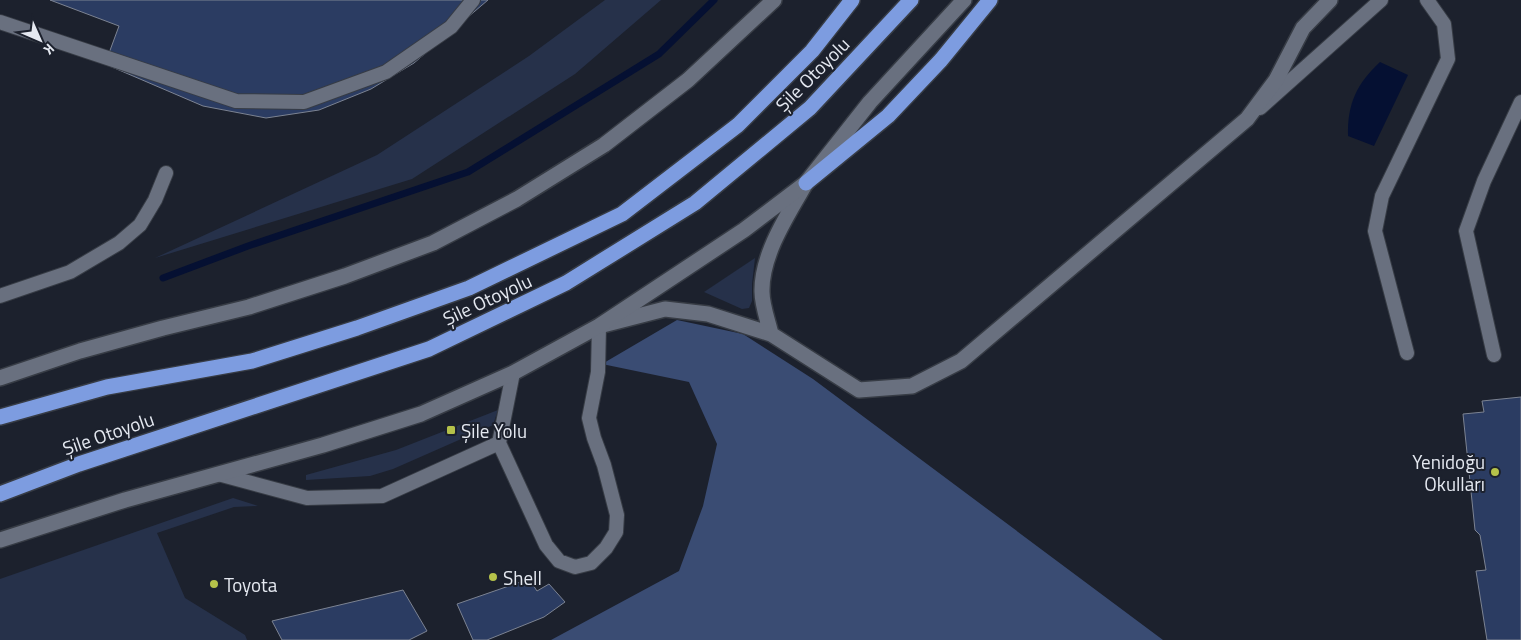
<svg xmlns="http://www.w3.org/2000/svg" width="1521" height="640" font-family="'Titillium Web',sans-serif">
<rect width="100%" height="100%" fill="#1c212d"/>
<path fill="#26314a" d="M605 0H661L575 74 412 179 155 258 377 155 529 56Z
M755 258 752 284V301L749 308 742 309 704 292Z
M498 410 493 425 393 469 370 476 306 480V475L396 450Z
M233 498 258 506 234 507 157 533 185 598 245 635 247 640H0V579Z"/>
<path fill="#3a4c73" d="M677 320 743 334 813 379 1163 640H551L679 571 703 506 717 444 689 382 602 364Z"/>
<path fill="#051032" d="M1380 62 1408 75 1374 146 1348 136C1347 104 1357 83 1380 62Z"/>
<g fill="none" stroke-linecap="round" stroke-linejoin="round">
<path stroke="#051032" stroke-width="7" d="M163 278 248 246 468 172 659 54 714 0"/>
</g>
<path fill="#2b3c62" stroke="#7c8392" d="M50 0H488L414 63 371 89 319 110 266 118 203 106 105 64 119 26Z
M1521 397V640H1487L1476 571 1486 570 1480 535 1475 530 1463 414 1484 412 1482 401Z
M529 579 537 591 549 584 565 602 544 617 487 640H473L457 604Z
M403 590 427 631 409 640H282L272 621Z"/>
<g fill="none" stroke-linecap="round" stroke-linejoin="round">
<defs>
<path id="lane" d="M0 22 236 101 304 102 386 72 451 27 473 0
M1260 108 1381 0
M0 296 70 272 119 243 140 225 155 200 166 173
M1407 353 1375 231 1382 196 1448 59 1444 24 1427 0
M1494 355 1466 231 1484 181 1521 102
M499 443 546 545 559 561 575 567 591 563 606 548 616 532 617 515 604 465 594 438 589 418 598 372 599 326
M218 474 307 498 382 496 499 443 513 373"/>
<path id="street" d="M603 325 665 309 708 314 771 334C768 321 762 305 762 292 761 255 788 214 806 183
M771 334 859 390 912 386 961 361 1247 119 1276 80 1303 28 1330 0"/>
<path id="secondary" d="M0 378 80 351 163 328 249 307 345 276 433 243 517 199 604 145 688 80 774 0
M0 540 125 500 323 445 421 414 513 373 599 326 744 230 806 183 870 102 964 0"/>
<path id="highway" d="M806 183 888 116 941 60 990 0
M0 417 107 387 252 361 357 328 469 288 622 214 738 125 812 51 852 0
M0 494 79 464 429 349 566 283 695 203 810 108 911 0"/>
</defs>
<use href="#lane" stroke="#373c45" stroke-width="16"/>
<use href="#street" stroke="#373c45" stroke-width="18"/>
<use href="#secondary" stroke="#373c45" stroke-width="18"/>
<use href="#highway" stroke="#373c45" stroke-width="18"/>
<use href="#lane" stroke="#69707f" stroke-width="14"/>
<use href="#street" stroke="#69707f" stroke-width="15"/>
<use href="#secondary" stroke="#69707f" stroke-width="15"/>
<use href="#highway" stroke="#7d9ce0" stroke-width="15"/>
</g>
<g fill="#b5c24a" stroke="#1c212d" stroke-width="2">
<rect x="446" y="425" width="10" height="10" rx="2.5"/>
<circle cx="1495" cy="472" r="5"/>
<circle cx="493" cy="577" r="5"/>
<circle cx="214" cy="584" r="5"/>
</g>
<g text-anchor="middle" dominant-baseline="central" stroke-width="4" stroke-linejoin="round" paint-order="stroke">
<g font-size="19" fill="#e5e9f1" stroke="#1c212d">
<text transform="translate(812 74) rotate(-45)">Şile Otoyolu</text>
<text transform="translate(487 299) rotate(-25)">Şile Otoyolu</text>
<text transform="translate(108 433) rotate(-19)">Şile Otoyolu</text>
</g>
<g font-size="19" fill="#e5e9f1" stroke="#1c212d" text-anchor="start">
<text x="461" y="430">Şile Yolu</text>
<text x="1485" y="461" text-anchor="end">Yenidoğu<tspan x="1485" dy="22">Okulları</tspan></text>
<text x="503" y="577">Shell</text>
<text x="224" y="584">Toyota</text>
</g>
</g>
<g transform="translate(40 40) rotate(135)" stroke="#1c212d" stroke-width="4" paint-order="stroke">
<path d="M0-4L9 19L0 12L-9 19Z" fill="#e5e9f1"/>
<text y="-8" font-size="14" font-weight="bold" text-anchor="middle" fill="#e5e9f1">K</text>
</g>
</svg>
